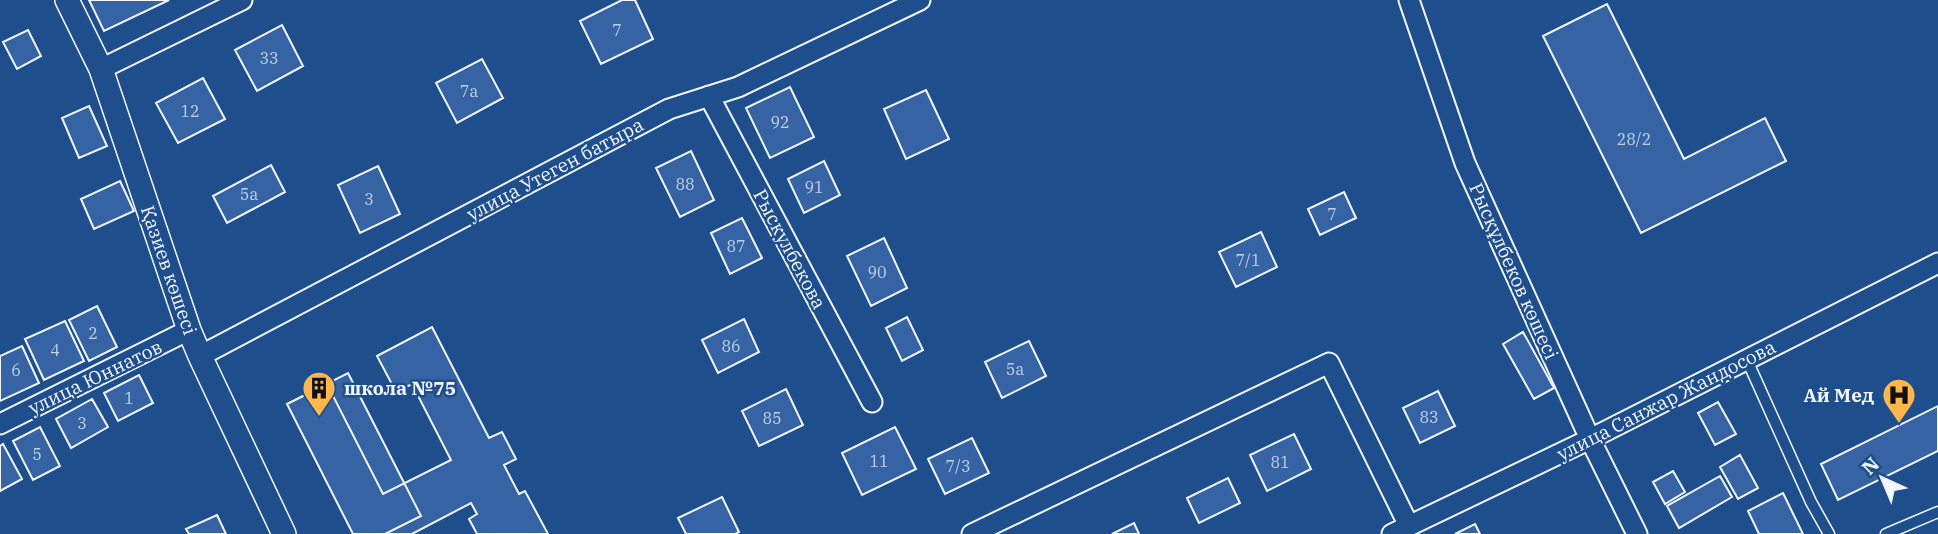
<svg xmlns="http://www.w3.org/2000/svg" width="1938" height="534" font-family="'IBM Plex Serif',serif">
<rect width="100%" height="100%" fill="#1f4e8c"/>
<path fill="#3563a3" stroke="#f2f6ff" stroke-width="2" d="M89 0H169L104 31Z
M622 0H635L653 39 601 64 580 21Z
M1607 4 1684 159 1765 118 1786 161 1641 233 1543 36Z
M282 25 303 66 257 91 235 50Z
M28 30 41 56 17 69 3 42Z
M482 59 503 98 457 123 436 83Z
M203 78 225 119 178 143 156 103Z
M790 87 814 137 770 158 746 108Z
M926 90 949 139 906 159 884 109Z
M89 106 107 146 79 158 62 118Z
M691 151 714 200 680 217 656 168Z
M824 161 840 195 804 213 788 179Z
M271 165 285 192 227 223 213 196Z
M378 166 400 214 360 233 338 185Z
M120 181 134 211 94 229 81 199Z
M1344 192 1356 218 1320 235 1308 209Z
M742 218 762 258 730 274 711 233Z
M1261 232 1277 267 1236 287 1219 252Z
M884 238 907 288 871 306 847 256Z
M97 306 117 347 89 361 69 320Z
M907 317 923 350 902 361 886 328Z
M744 319 759 352 718 373 702 340Z
M65 321 84 361 44 380 25 339Z
M432 327 489 438 502 432 516 459 504 465 519 494 525 491 548 534H477L469 519 477 514 471 503 412 534H353L287 404 327 384 383 494 451 460 412 384 396 392 377 356Z
M1523 332 1554 388 1534 399 1503 344Z
M1029 341 1046 376 1002 398 985 362Z
M22 346 39 383 0 401V356Z
M348 373 421 516 385 534H353L287 404Z
M139 375 153 403 118 421 104 393Z
M786 389 803 425 759 446 742 411Z
M1438 391 1455 426 1420 443 1403 408Z
M92 399 108 427 71 448 56 419Z
M1718 402 1736 434 1715 445 1698 413Z
M1938 406V451L1838 500 1821 464Z
M40 427 60 466 33 480 13 441Z
M895 427 916 469 862 495 842 453Z
M1294 434 1311 469 1267 491 1250 455Z
M972 438 989 473 945 494 928 459Z
M3 444 22 479 0 491V446Z
M1740 455 1758 488 1738 499 1720 467Z
M1673 471 1685 492 1665 504 1653 482Z
M1720 476 1732 497 1679 528 1667 506Z
M1228 478 1240 503 1199 523 1187 498Z
M1783 493 1803 534H1759L1748 511Z
M722 497 739 532 735 534H686L678 518Z
M217 515 226 534H189L186 529Z
M1134 523 1139 534H1112Z
M1475 524 1480 534H1455Z"/>
<g fill="none" stroke-linecap="round" stroke-linejoin="round">
<defs>
<path id="service" d="M1747 360 1811 502 1829 534
M1886 534 1938 512"/>
<path id="minor" d="M1409 0 1465 163 1590 439 1637 534
M101 69 242 0
M709 96 872 402
M200 356 669 109 738 87 920 0
M0 424 189 330
M972 534 1329 363 1409 526
M1392 534 1590 439 1938 263"/>
<path id="tertiary" d="M67 0 101 69 189 330 200 356 284 534"/>
</defs>
<use href="#service" stroke="#f2f6ff" stroke-width="13"/>
<use href="#minor" stroke="#f2f6ff" stroke-width="23"/>
<use href="#tertiary" stroke="#f2f6ff" stroke-width="26"/>
<use href="#service" stroke="#1f4e8c" stroke-width="10"/>
<use href="#minor" stroke="#1f4e8c" stroke-width="19"/>
<use href="#tertiary" stroke="#1f4e8c" stroke-width="23"/>
</g>
<defs>
<symbol id="building-pin" viewBox="-11 -11 22 30"><path d="M0 17L-7.5 6A9.5 9.5 0 1 1 7.5 6Z" fill="#ffb74d" stroke="#1f4e8c"/><path d="M-4-6H4V6H1V3H-1V6H-4ZM-2.5-4.3h1.7v1.8h-1.7ZM.8-4.3h1.7v1.8H.8ZM-2.5-1h1.7V.8h-1.7ZM.8-1h1.7V.8H.8Z" fill="#111"/></symbol>
<symbol id="hospital-pin" viewBox="-11 -11 22 30"><path d="M0 17L-7.5 6A9.5 9.5 0 1 1 7.5 6Z" fill="#ffb74d" stroke="#1f4e8c"/><path d="M-5-5h3v3.5h4V-5h3V5h-3V1.5h-4V5h-3Z" fill="#111"/></symbol>
</defs>
<g fill-rule="evenodd">
<use href="#building-pin" x="300" y="369" width="38" height="52"/>
<use href="#hospital-pin" x="1880" y="376" width="38" height="52"/>
</g>
<g text-anchor="middle" dominant-baseline="central" stroke-width="5" stroke-linejoin="round" paint-order="stroke">
<g font-size="16" fill="#c3d1e8">
<text x="617" y="30">7</text>
<text x="269" y="58">33</text>
<text x="469" y="91">7а</text>
<text x="190" y="111">12</text>
<text x="780" y="122">92</text>
<text x="1634" y="139">28/2</text>
<text x="685" y="184">88</text>
<text x="814" y="187">91</text>
<text x="249" y="194">5а</text>
<text x="369" y="199">3</text>
<text x="1332" y="214">7</text>
<text x="736" y="246">87</text>
<text x="1248" y="260">7/1</text>
<text x="877" y="272">90</text>
<text x="93" y="333">2</text>
<text x="731" y="346">86</text>
<text x="55" y="350">4</text>
<text x="1015" y="369">5а</text>
<text x="16" y="370">6</text>
<text x="129" y="398">1</text>
<text x="1429" y="417">83</text>
<text x="772" y="418">85</text>
<text x="82" y="423">3</text>
<text x="37" y="454">5</text>
<text x="879" y="461">11</text>
<text x="1280" y="462">81</text>
<text x="958" y="466">7/3</text>
</g>
<g font-size="19" fill="#f2f6ff" stroke="#1f4e8c">
<text transform="translate(555 169) rotate(-28)">улица Утеген батыра</text>
<text transform="translate(790 249) rotate(62)">Рыскулбекова</text>
<text transform="translate(169 270) rotate(71)">Қазиев көшесі</text>
<text transform="translate(1514 271) rotate(66)">Рысқұлбеков көшесі</text>
<text transform="translate(95 377) rotate(-26)">улица Юннатов</text>
<text transform="translate(1666 400) rotate(-27)">улица Санжар Жандосова</text>
</g>
<g font-size="19" font-weight="bold" fill="#f2f6ff" stroke="#1f4e8c" text-anchor="start">
<text x="344" y="388">школа №75</text>
<text x="1874" y="395" text-anchor="end">Ай Мед</text>
</g>
</g>
<g transform="translate(1882 478) rotate(316)" stroke="#1f4e8c" stroke-width="5" paint-order="stroke">
<path d="M0-5L12 26L0 18L-12 26Z" fill="#f2f6ff"/>
<text y="-10" font-size="19" font-weight="bold" text-anchor="middle" fill="#f2f6ff">N</text>
</g>
</svg>
